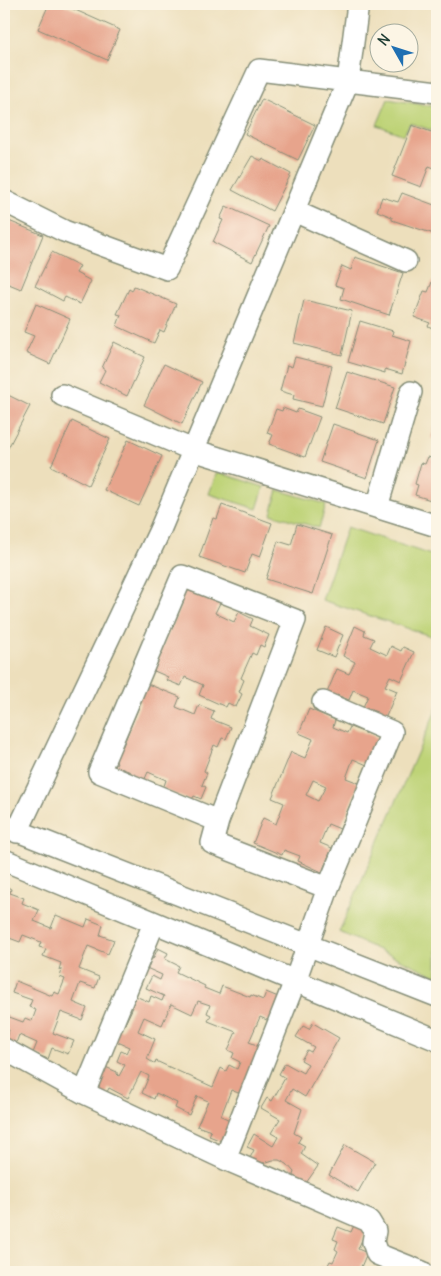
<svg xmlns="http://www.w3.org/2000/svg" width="441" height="1276" font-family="Delius,sans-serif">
<rect width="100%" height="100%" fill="#fcf5e5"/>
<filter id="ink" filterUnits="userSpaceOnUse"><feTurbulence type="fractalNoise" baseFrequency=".02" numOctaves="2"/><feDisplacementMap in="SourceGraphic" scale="10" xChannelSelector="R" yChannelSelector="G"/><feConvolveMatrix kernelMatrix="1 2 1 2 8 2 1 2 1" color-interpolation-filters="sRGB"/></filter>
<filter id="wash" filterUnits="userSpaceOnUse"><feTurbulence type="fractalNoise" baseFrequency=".0096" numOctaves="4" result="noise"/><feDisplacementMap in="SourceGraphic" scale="20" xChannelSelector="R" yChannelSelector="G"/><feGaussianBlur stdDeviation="1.12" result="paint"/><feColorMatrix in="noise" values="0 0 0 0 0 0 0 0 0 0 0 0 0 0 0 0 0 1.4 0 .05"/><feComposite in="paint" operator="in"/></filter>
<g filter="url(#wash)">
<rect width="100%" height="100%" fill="#eddfbc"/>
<path fill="#bed377" stroke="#6e8856" d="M388 99 437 107V132L410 123 404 135 377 125Z
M217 472 264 487 257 509 209 494Z
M278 490 326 504 319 528 271 514Z
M347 527 437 557V638L322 600Z
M437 708V976L339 932Z"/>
<g id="blocks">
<path fill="#e7a48c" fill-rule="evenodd" d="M49 4H62L120 30 107 60 38 29Z
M262 99 315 125 298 160 245 134Z
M412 125 437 134V169L429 166 421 187 392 176Z
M252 156 262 161 263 159 291 174 272 211 232 190Z
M402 193 437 206V235L392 220V217L377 211 382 197 398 202Z
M226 206 269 226 252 262 213 242 223 220 220 219Z
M4 219 43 235 21 289 4 282Z
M52 252 80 266 76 273 91 281 80 304 65 297 63 301 35 286Z
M355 257 403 273 389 315 341 299 344 288 335 285 342 266 351 270Z
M432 282 437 284V330L428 326 430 323 414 317 424 291 428 292Z
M134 286 176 304 164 332 160 330 154 343 117 326 121 315 117 314 129 289 132 291Z
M304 300 352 311 342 355 294 343Z
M36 304 70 319 50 364 26 353 34 336 24 332Z
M360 321 393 331 392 335 411 341 402 374 385 369V373L348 362Z
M114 342 145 357 127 396 99 382 105 370 102 368Z
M295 357 332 366 322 406 293 399 294 395 280 391 287 365 292 367Z
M164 364 202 382 182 424 144 405Z
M347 372 395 387 383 424 335 408Z
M4 393 30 406 8 448 4 446Z
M283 408 296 413 298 409 320 417 305 457 269 444 273 435 267 433 276 409 282 411Z
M437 418V440L431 438Z
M72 421 110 439 88 485 51 466Z
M333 424 379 440 367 478 320 462Z
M128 440 162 456 139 506 104 490Z
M428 457 437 460V502L415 495 418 485 415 484 421 463 425 464Z
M222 505 272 523 260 557 252 554 245 573 199 557 213 518 217 519Z
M297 524 332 535 313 594 266 579 278 541 291 545Z
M185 588 220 603 215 613 234 622 239 612 253 619 250 626 269 635 264 647 260 645 256 655 252 653 241 678 244 680 239 692 242 694 236 707 228 703 226 707 199 695 203 685 185 677 181 686 166 680 168 677 152 670 181 606 177 604Z
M355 626 365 631 364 635 374 639 370 647 387 655 391 646 401 651 403 647 414 652 401 681 390 676 385 686 397 691 384 721 375 716 377 712 363 707 368 696 353 690 349 700 337 695 335 699 326 695 337 669 349 674 355 662 343 656Z
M326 627 343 635 334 657 317 650Z
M145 683 180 697 176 707 195 715 199 705 214 711 211 719 231 727 226 739 222 738 218 747 214 745 204 771 207 773 202 785 206 787 201 799 194 796 191 801 163 789 166 780 148 772 144 781 130 776 131 772 115 766 117 762 113 760 118 746 122 748 141 701 138 700Z
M309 709 335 720 333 727 347 733 350 727 378 738 367 765 353 759 346 778 359 783 340 829 328 824 320 843 332 848 322 872 298 861 300 856 284 850 282 855 253 843 263 818 276 824 284 803 272 798 291 752 305 758 313 739 299 733ZM313 780 326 786 318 801 306 795Z
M4 885 11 889 10 893 24 898 22 903 39 910 34 921 51 928 56 915 85 927 88 919 103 925 100 935 114 940 108 954 88 946 79 969 99 977 95 988 80 983 73 1002 87 1008 82 1020 61 1012 53 1033 74 1041 68 1054 52 1048 48 1059 33 1053 37 1043 19 1035 15 1046 5 1042 9 1030 4 1028V1015L23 1022 25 1018 32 1021 36 1010 29 1007 32 1000 12 993 16 981 52 996 54 992 59 994 65 979 60 977 62 970H59L61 963 43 956 46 949 39 947 41 942 23 935 20 942 4 936 7 928 4 927Z
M158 948 168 953 165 959 179 966 176 972 205 986 204 988 219 994 222 986 250 997 251 995 263 1000 266 992 283 999 276 1024 260 1017 249 1042 267 1049 248 1097 231 1090 221 1116 237 1123 224 1142 209 1136 211 1131 197 1126 208 1101 197 1096 189 1115 175 1108 177 1103 156 1093 154 1099 142 1093 149 1076 141 1072 128 1098 109 1088 105 1096 95 1090 103 1066 117 1072V1074L119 1076 125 1065 117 1061 121 1051 126 1053 129 1047 111 1039 116 1027 122 1030 133 1007 127 1004 131 994 149 1002 151 996 162 1001 164 996 146 988 152 976 160 980 162 975 142 966 146 956 153 959ZM198 1001 210 1005 207 1013 211 1015 208 1021 236 1032 228 1050 234 1053 232 1058 240 1062 237 1069 229 1065 226 1071 221 1068 213 1087 156 1061 155 1064 147 1059 155 1039 138 1031 144 1017 162 1025 171 1004 192 1014Z
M313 1023 339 1038 305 1097 292 1089 286 1100 302 1109 294 1133 301 1137 298 1142 305 1146 301 1154 318 1166 304 1186 292 1178 294 1172 287 1164 279 1160H273L258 1165 249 1160 254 1150 247 1147 254 1134 273 1146 278 1137 271 1133 280 1119 261 1108 267 1098 272 1101 285 1078 279 1074 285 1063 303 1073 308 1064 301 1060 307 1050 311 1052 314 1047 296 1037 303 1026 309 1029Z
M345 1145 375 1162 358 1192 329 1175Z
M355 1223 367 1228 358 1249 367 1253 361 1267 374 1272H319L321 1267 326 1269 330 1261 333 1262 338 1251 335 1249 338 1241 333 1239 338 1227 351 1232Z"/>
</g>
</g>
<g filter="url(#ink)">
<use href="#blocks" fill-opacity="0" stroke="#868e78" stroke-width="1"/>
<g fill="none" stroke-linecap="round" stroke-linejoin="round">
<defs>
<path id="street" d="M4 201 64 231 167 269 259 70 348 81 358 4
M294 211 406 261
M62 395 193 450 437 526
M377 507 411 392
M218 821 99 772 182 576 295 620 218 821 212 843 328 888
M5 826 437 996
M17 832 160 530 348 81 437 92
M4 860 437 1040
M4 1049 84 1093 225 1159 369 1221 375 1231 373 1242 377 1254 422 1272
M84 1093 154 923
M225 1159 295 981 328 888 392 732 323 702"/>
</defs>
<use href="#street" stroke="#868e78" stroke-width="24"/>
<use href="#street" stroke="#fff" stroke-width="21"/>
</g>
</g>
<rect width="441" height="1276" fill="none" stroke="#fcf5e5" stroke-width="20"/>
<g transform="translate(394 48) rotate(309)"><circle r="24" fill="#fcf5e5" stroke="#a4ab9e"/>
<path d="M0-4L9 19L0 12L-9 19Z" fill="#1f6fb2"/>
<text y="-8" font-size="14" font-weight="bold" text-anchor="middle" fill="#1f3d34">N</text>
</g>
</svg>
